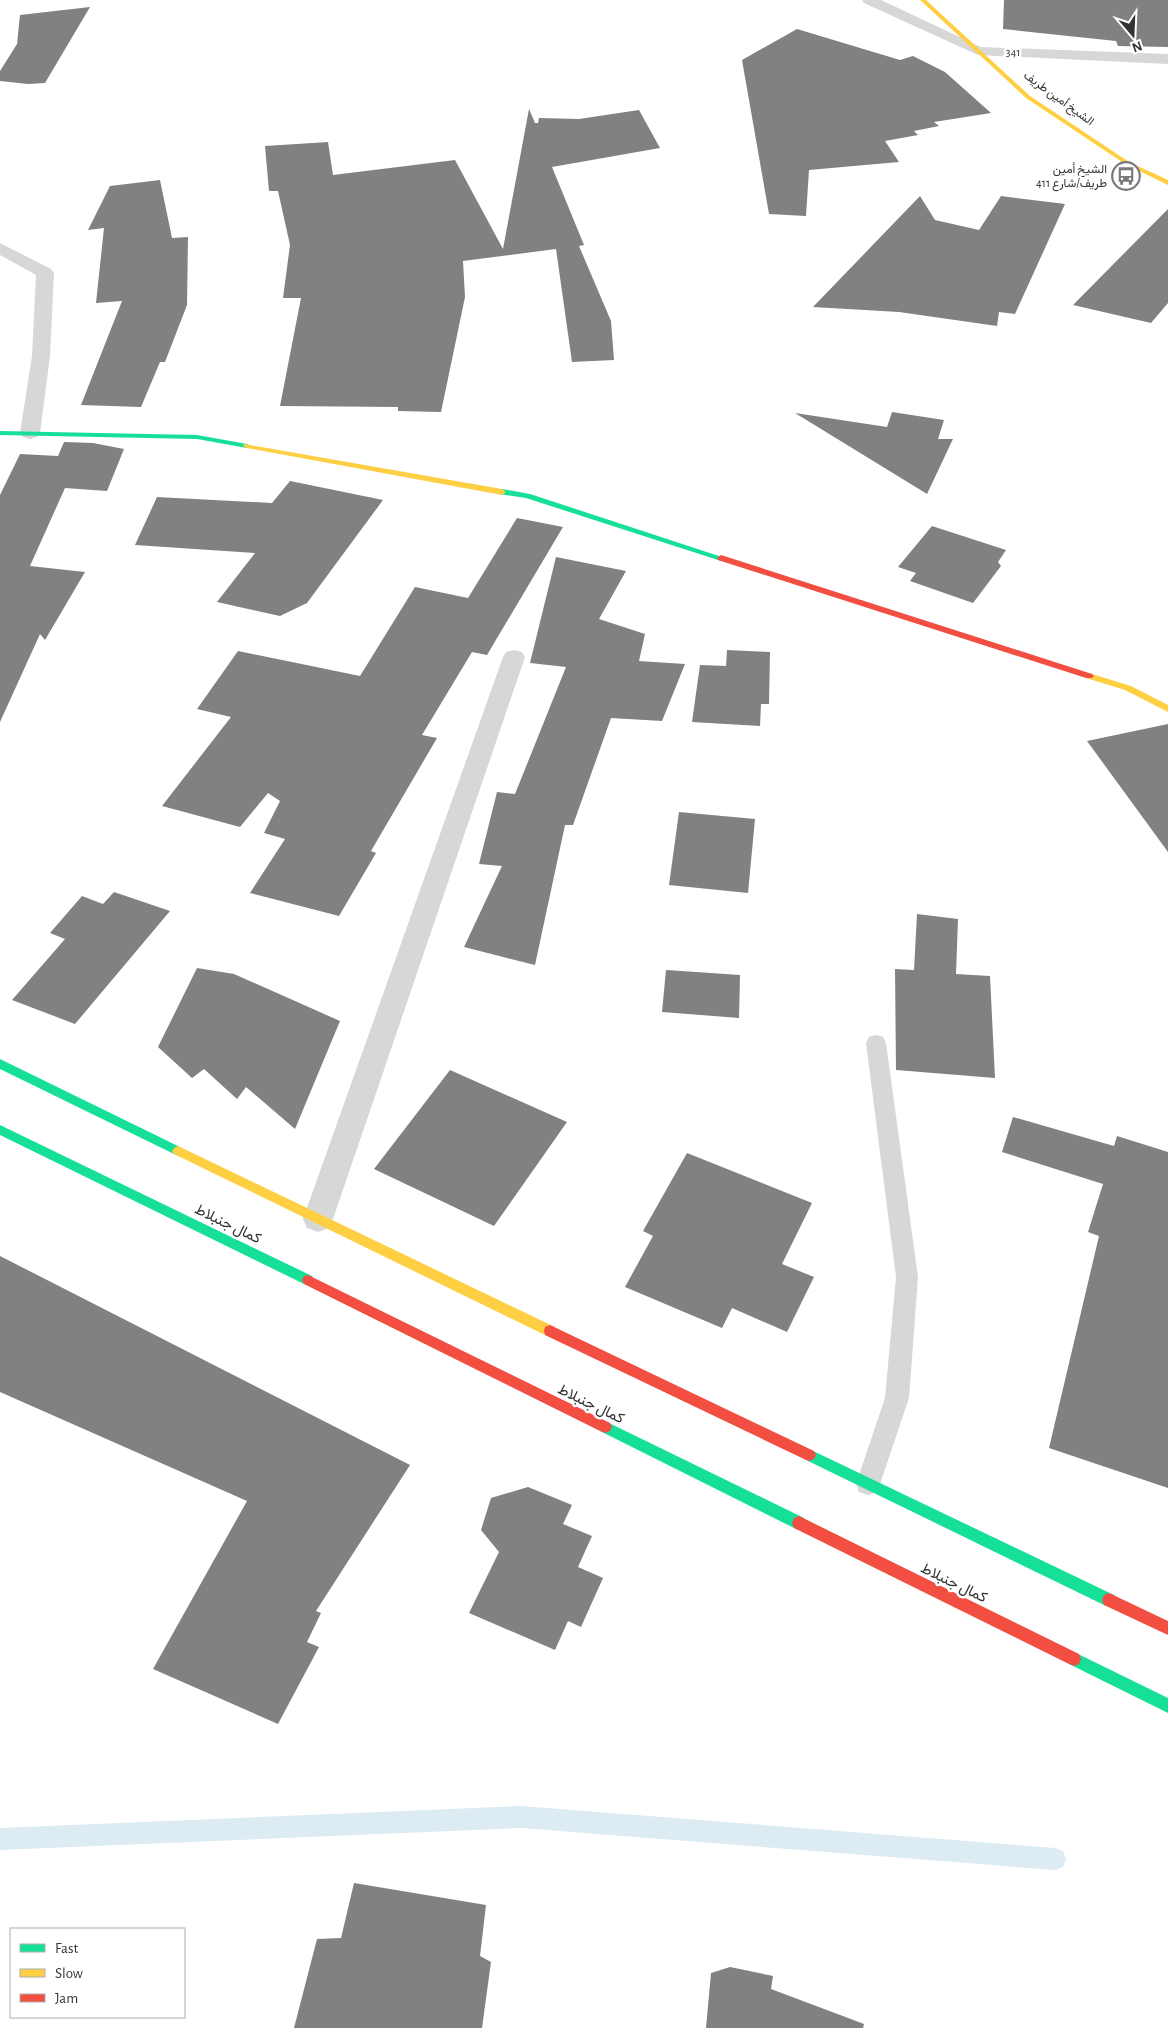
<svg xmlns="http://www.w3.org/2000/svg" width="1168" height="2028" font-family="'Alegreya Sans',Vazirmatn,sans-serif">
<rect width="100%" height="100%" fill="#fff"/>
<g fill="none" stroke-linecap="round" stroke-linejoin="round">
<path fill="#ddebf3" fill-rule="evenodd" d="M521 1806 1055 1848 1063 1851 1066 1859 1063 1867 1055 1870 521 1828 0 1850V1828Z"/>
</g>
<path fill="#818181" d="M1004 0H1168V47L1118 46 1116 41 1003 29Z
M90 7 45 83 28 84 0 81V71L17 44 20 15Z
M797 29 900 60 913 56 945 72 991 113 934 122 939 126 914 131 918 135 885 141 899 162 809 170 806 216 769 214 742 60Z
M529 109 535 123H538L539 118 579 119 639 110 660 148 552 167 584 245 579 246 611 321 614 360 572 362 556 249 463 261 465 297 441 412 398 411V407L280 406 301 298H283L290 245 278 191H269L265 146 328 142 333 175 455 160 503 249Z
M160 180 172 238 188 237 187 305 165 362H160L141 407 81 405 122 301 96 303 104 228 88 230 110 186Z
M920 196 935 220 979 230 1001 196 1065 204 1015 314 999 312 997 326 899 312 813 307Z
M1168 209V303L1151 323 1073 305Z
M892 412 944 420 938 439H953L927 494 795 413 887 427Z
M64 442 93 443 124 449 107 491 65 488 30 566 85 572 45 640 40 634 0 722V495L20 454 58 456Z
M290 481 383 500 307 603 280 616 217 602 255 553 135 545 157 497 272 503Z
M517 518 563 527 487 655 472 652 422 735 437 738 371 851 376 853 339 916 250 893 285 839 264 833 280 801 268 793 240 827 162 806 231 717 197 709 238 651 360 676 415 587 468 598Z
M932 526 1006 550 998 562 1001 566 973 603 910 581 916 573 898 567Z
M556 557 626 571 599 619 645 634 639 661 685 664 662 721 611 718 573 825H565L535 965 464 947 502 866 479 864 497 792 515 794 566 667 530 663Z
M727 650 770 652 769 704H761L760 726 692 722 700 665 726 666Z
M1168 724V852L1087 741Z
M679 812 755 819 748 893 669 885Z
M114 892 170 911 75 1024 12 1000 65 939 50 933 82 896 103 904Z
M917 914 958 919 956 974 990 976 995 1078 896 1070 895 969 914 970Z
M197 968 234 974 340 1021 295 1129 246 1087 237 1099 204 1069 192 1078 158 1047Z
M666 970 740 975 739 1018 662 1012Z
M450 1070 567 1122 494 1226 374 1169Z
M1013 1117 1114 1146 1117 1136 1168 1152V1488L1049 1448 1099 1236 1088 1232 1103 1184 1002 1152Z
M687 1153 812 1203 782 1264 814 1277 787 1332 732 1308 722 1328 625 1287 653 1236 643 1231Z
M0 1256 410 1465 316 1611 321 1613 307 1642 319 1647 278 1724 153 1669 247 1501 0 1392Z
M528 1487 572 1505 563 1524 592 1536 578 1567 603 1578 581 1627 568 1621 555 1650 469 1613 499 1552 481 1530 491 1498Z
M354 1883 486 1905 480 1956 491 1962 482 2028H294L317 1939 341 1938Z
M730 1967 773 1976 771 1989 864 2024 863 2028H706L711 1973Z"/>
<g fill="none" stroke-linecap="round" stroke-linejoin="round">
<path fill="#d7d7d7" fill-rule="evenodd" d="M876 1035 883 1037 886 1043 918 1277 909 1398 880 1484 877 1492 868 1495 859 1492 856 1484 885 1398 896 1277 866 1043 869 1037Z"/>
<path fill="#d7d7d7" fill-rule="evenodd" d="M862 0H881L981 47 1168 54V64L978 55 864 3Z
M0 243 51 269 54 273 50 356 40 433 37 437 30 439 23 437 20 433 32 356 36 275 0 255Z
M514 650 522 652 525 657 333 1219 329 1228 318 1232 307 1228 303 1219 503 657 506 652Z"/>
<path fill="#16e098" fill-rule="evenodd" d="M0 431 197 435 247 444 251 446 247 448 197 439 0 435Z
M502 489 530 494 725 558 721 561 718 560 526 498 499 494 498 492Z
M0 1059 182 1148 184 1151 182 1154 178 1156 174 1154 0 1069Z
M0 1125 312 1276 314 1280 312 1284 308 1285 304 1284 0 1135Z
M605 1421 804 1518 806 1523 804 1528 799 1530 794 1528 600 1431 598 1427 600 1423Z
M809 1449 1114 1595 1116 1600 1114 1605 1109 1607 1104 1605 804 1459 802 1455 804 1451Z
M1074 1652 1168 1698V1713L1069 1664 1067 1659 1069 1654Z"/>
<path fill="#ffcf43" fill-rule="evenodd" d="M920 0H926L1030 96 1129 162 1168 180V185L1125 164 1026 98Z
M244 444 502 489 506 492 502 495 247 448 243 446Z
M1089 673 1131 686 1168 705V712L1125 690 1086 678 1084 676Z
M178 1146 555 1327 556 1331 555 1335 550 1337 545 1335 174 1154 172 1151 174 1148Z"/>
<path fill="#f24e42" fill-rule="evenodd" d="M721 555 1092 674 1094 676 1092 678H1086L718 560 717 558Z
M308 1275 610 1423 612 1427 610 1431 605 1433 600 1431 304 1284 302 1280 304 1276Z
M550 1325 814 1451 816 1455 814 1459 809 1461 804 1459 545 1335 544 1331 545 1327Z
M799 1516 1079 1654 1081 1659 1079 1664 1074 1666 1069 1664 794 1528 792 1523 794 1518Z
M1109 1593 1168 1621V1635L1104 1605 1102 1600 1104 1595Z"/>
</g>
<defs>
<symbol id="bus-ring" viewBox="-11 -11 22 22"><circle r="9.5" fill="#fff" stroke="#7a7a7a" stroke-width="1.5"/><path d="M-5-6H5V4H4V6H2V4H-2V6H-4V4H-5ZM-3.5-4V0h7V-4ZM-3.5 1.2v1.5H-2V1.2ZM2 1.2v1.5H3.5V1.2Z" fill="#7a7a7a"/></symbol>
</defs>
<g fill-rule="evenodd">
<use href="#bus-ring" x="1110" y="160" width="32" height="32"/>
</g>
<g text-anchor="middle" dominant-baseline="central" stroke-width="5" stroke-linejoin="round" paint-order="stroke">
<g font-size="12" fill="#333" stroke="#fff">
<text transform="translate(1013 52) rotate(2)">341</text>
<text transform="translate(1059 98) rotate(36)">الشيخ أمين طريف</text>
</g>
<g font-size="12" fill="#333" stroke="#fff" text-anchor="end">
<text x="1107" y="169">الشيخ أمين<tspan x="1107" dy="14">طريف/شارع 411</tspan></text>
</g>
<g font-size="15" fill="#333" stroke="#fff">
<text transform="translate(228 1224) rotate(26)">كمال جنبلاط</text>
<text transform="translate(591 1404) rotate(26)">كمال جنبلاط</text>
<text transform="translate(954 1583) rotate(26)">كمال جنبلاط</text>
</g>
</g>
<rect x="10" y="1928" width="175" height="90" fill="#ffffff" stroke="#adadad"/>
<rect x="20" y="1944" width="25" height="8" fill="#16e098" stroke="#adadad"/>
<text x="55" y="1953" font-size="15" fill="#333333">Fast</text>
<rect x="20" y="1969" width="25" height="8" fill="#ffcf43" stroke="#adadad"/>
<text x="55" y="1978" font-size="15" fill="#333333">Slow</text>
<rect x="20" y="1994" width="25" height="8" fill="#f24e42" stroke="#adadad"/>
<text x="55" y="2003" font-size="15" fill="#333333">Jam</text>
<g transform="translate(1133 35) rotate(161)" stroke="#ffffff" stroke-width="4" paint-order="stroke">
<path d="M0-4L9 19L0 12L-9 19Z" fill="#333333"/>
<text y="-8" font-size="14" font-weight="bold" text-anchor="middle" fill="#333333">N</text>
</g>
</svg>
